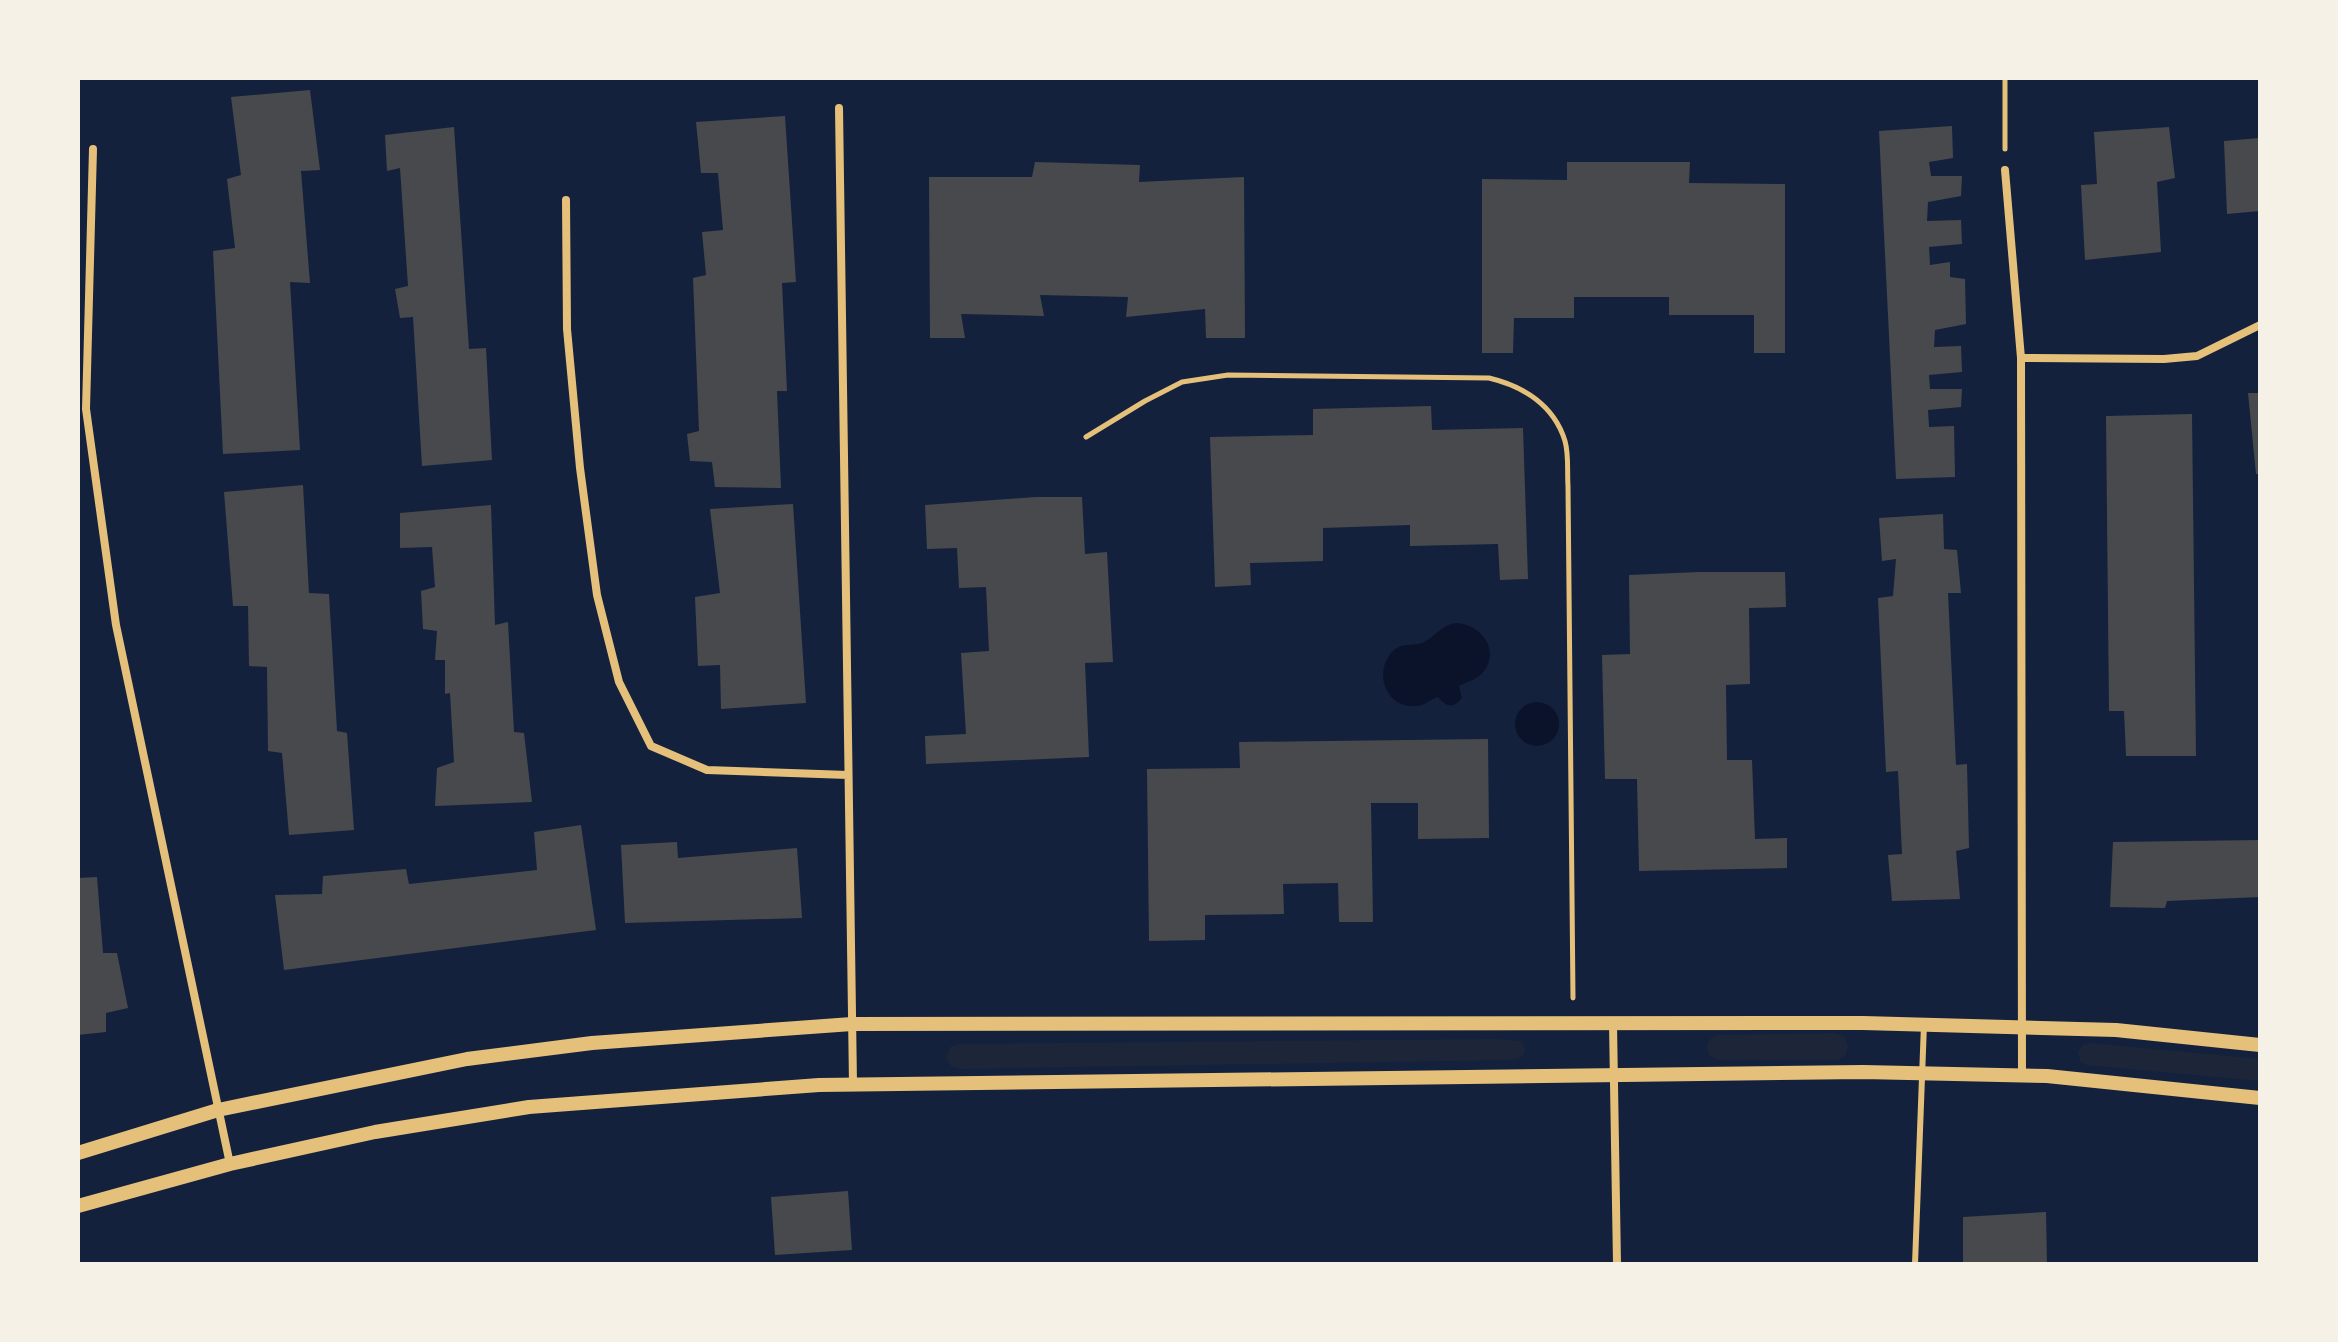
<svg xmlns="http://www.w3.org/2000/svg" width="2338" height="1342" font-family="Figtree,sans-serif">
<rect width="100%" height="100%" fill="#14213d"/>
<path fill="#1d2539" d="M1833 1033 1844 1036 1848 1046 1846 1055 1838 1060H1719L1709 1055 1707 1046 1710 1039 1719 1035Z
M1498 1039 1521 1041 1525 1050C1523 1060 1515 1060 1507 1060L960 1069 951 1066 946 1058 950 1047 959 1044Z
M2090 1043 2260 1059V1081L2086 1065 2080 1061 2078 1052 2083 1045Z"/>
<path fill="#0b132b" d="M1455 623C1477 623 1499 645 1486 668 1480 679 1469 681 1459 686L1462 698C1454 709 1446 707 1438 697 1430 699 1425 706 1416 706 1384 709 1372 669 1395 649 1404 642 1415 647 1424 642 1436 636 1441 625 1455 623Z
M1515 724a22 22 0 1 1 44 0a22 22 0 1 1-44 0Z"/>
<path fill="#48494c" d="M310 90 320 170 301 171 310 283 290 282 300 450 223 454 213 251 235 248 227 179 241 175 231 97Z
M785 116 796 282 782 283 787 391H777L781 488 715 487 712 462 690 461 687 434 699 431 693 278 706 275 702 232 723 230 718 173H701L696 122Z
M1952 126 1953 158 1929 162 1931 176H1962L1961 196 1928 202 1927 221 1961 220 1962 244 1929 247 1930 265 1950 262V277L1965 279 1966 324 1935 330 1934 347 1961 346 1962 372 1929 375 1930 389H1962L1961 407 1928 410 1929 427 1954 426 1955 477 1896 479 1879 131Z
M454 127 469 349 486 348 492 460 422 466 413 317 400 318 395 289 408 286 400 168 387 171 385 135Z
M2169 127 2175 178 2157 182 2161 252 2085 260 2081 185 2097 184 2094 132Z
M2260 138V211L2227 214 2224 141Z
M1035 162 1140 165 1139 182 1244 177 1245 338H1206L1205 309 1126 317 1128 297 1040 295 1044 316 961 314 965 338H930L929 177H1032Z
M1567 162H1690L1689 183 1785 184V353H1754V315H1669V297H1574V318H1514L1513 353H1482V179L1567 180Z
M2248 393H2260V474H2256Z
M1431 406 1432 430 1523 428 1528 579 1500 580 1498 544 1410 546V525L1323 528V561L1250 563 1251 585 1215 587 1210 437 1313 435V409Z
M2192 414 2196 756H2126L2124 711H2109L2106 416Z
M303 485 309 593 329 594 337 731 347 733 354 830 289 835 282 753 268 751 267 667 249 666 248 606H233L224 492Z
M1036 497H1082L1085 554 1107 552 1113 662 1085 663 1089 757 926 764 925 736 966 734 961 653 989 651 986 587 959 588 957 548 927 549 925 505Z
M793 504 806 703 721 709 720 665 698 666 695 597 720 593 710 509Z
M491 505 495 625 508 622 514 732 524 733 532 802 435 806 437 768 454 762 450 693 445 694V660H435L437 631 423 629 421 591 435 587 432 547 400 548V513Z
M1943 514 1944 549 1957 550 1961 593H1948L1956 765 1967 764 1969 848 1956 851 1960 899 1892 901 1888 855 1902 854 1898 771 1886 772 1878 598 1893 596 1896 559 1882 561 1879 518Z
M1699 572H1785L1786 607 1749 608 1750 684 1726 685 1727 760H1752L1755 839 1787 838V868L1639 871 1637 779H1605L1602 655 1630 654 1629 575Z
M1488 739 1489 838 1418 839V803H1371L1373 922H1339L1338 883 1283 884 1284 914 1205 915V940L1149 941 1147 769 1240 768 1239 742Z
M581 825 596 930 284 970 275 895 322 894 323 876 406 869 409 884 537 870 534 832Z
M2260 840V897L2167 901 2165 908 2110 907 2113 842Z
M677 842 678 858 797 848 802 918 625 923 621 845Z
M97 877 103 953H117L128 1008 106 1013V1032L78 1035V878Z
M848 1191 852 1250 775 1255 771 1197Z
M2046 1212 2047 1264H1963V1217Z"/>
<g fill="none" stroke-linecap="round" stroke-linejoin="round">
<path stroke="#e5c07b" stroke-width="5" d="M2005 78V149
M1086 437 1145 401 1182 382 1228 375 1489 378C1523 386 1554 405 1565 441 1569 455 1567 472 1568 486L1573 998"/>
<path stroke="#e5c07b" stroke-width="6" d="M1915 1264 1924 1024"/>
<path stroke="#e5c07b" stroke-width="8" d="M839 108 853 1084
M93 149 86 409 116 625 230 1164
M2005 170 2021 358 2022 1075
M566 200 567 329 580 468 597 595 619 682 651 746 707 770 848 775
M2021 358 2164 359 2197 356 2260 325
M1613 1024 1617 1264"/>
<path stroke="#e5c07b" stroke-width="14" d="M78 1153 218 1110 467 1059 592 1043 852 1024 1863 1023 2116 1030 2260 1045
M78 1206 230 1164 375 1132 529 1107 819 1085 1863 1072 2047 1076 2260 1098"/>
</g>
<rect width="2338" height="1342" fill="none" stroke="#f6f1e7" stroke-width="160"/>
</svg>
